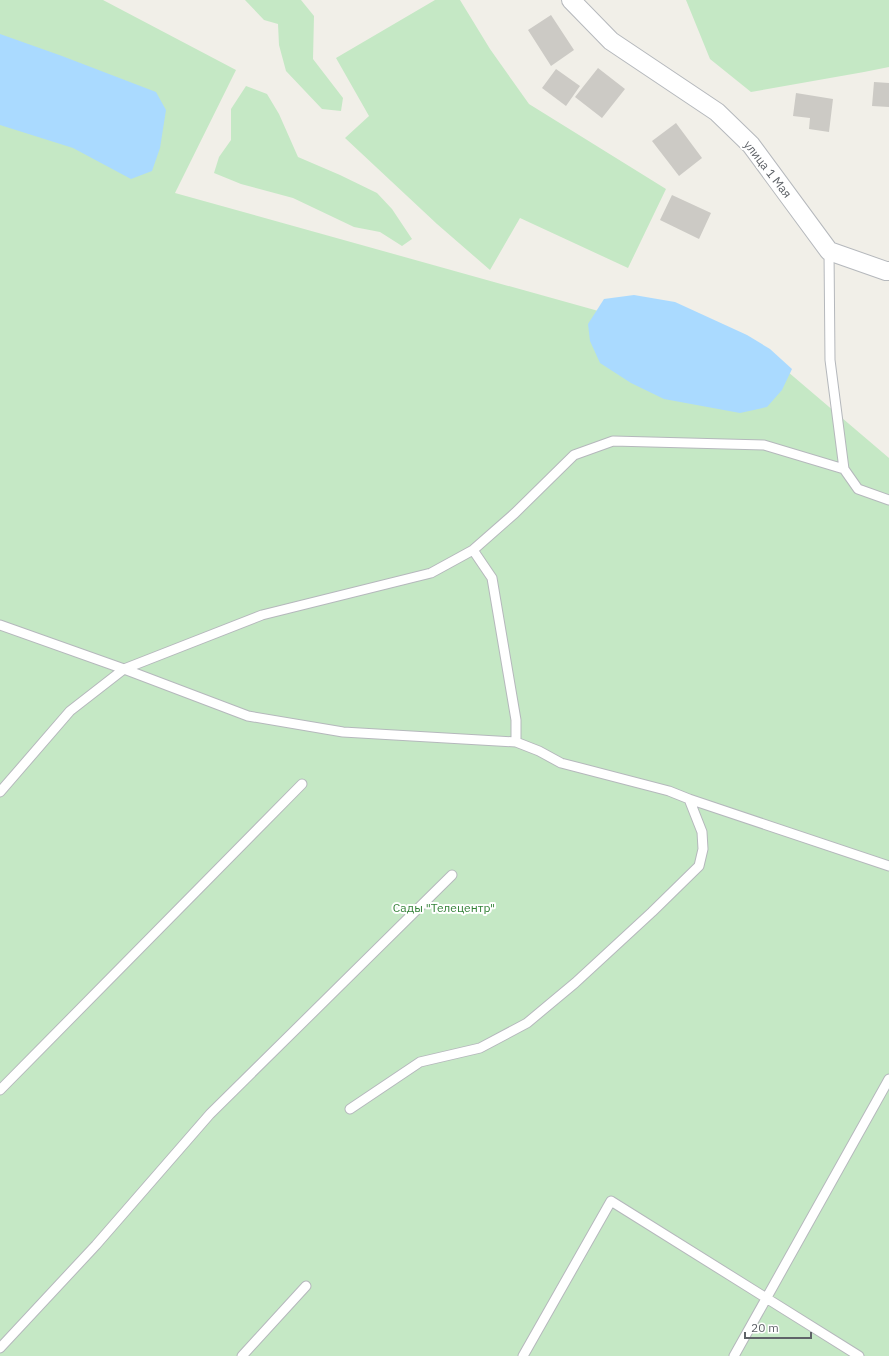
<svg xmlns="http://www.w3.org/2000/svg" width="889" height="1356" font-family="'IBM Plex Sans',sans-serif">
<rect width="100%" height="100%" fill="#f1efe8"/>
<path fill="#c5e8c5" d="M0 0H103L236 70 175 193 774 360 889 458V1356H0Z
M245 0H301L314 16 313 59 343 98 341 111 322 109 286 71 279 45 278 24 264 20Z
M435 0H460L490 49 529 104 666 189 628 268 520 218 490 270 437 224 345 138 369 116 336 58Z
M686 0H889V67L864 72 751 92 710 59Z
M246 86 267 94 279 114 298 157 340 175 377 193 392 209 412 239 402 246 380 232 354 227 293 198 241 184 214 173 219 157 231 140V109Z"/>
<path fill="#aadaff" d="M0 34 62 56 156 92 166 110 160 148 152 171 131 179 73 148 0 125Z
M634 295 675 302 747 335 770 349 792 369 782 390 767 407 740 413 664 399 631 383 600 363 590 341 588 324 604 299Z"/>
<path fill="#cccac5" d="M551 15 574 50 551 66 528 30Z
M598 68 625 89 602 118 575 97Z
M556 69 580 86 566 106 542 88Z
M874 82 889 83V107L872 106Z
M796 93 833 99 829 132 809 129 810 118 793 116Z
M676 123 702 158 679 176 652 141Z
M672 195 711 213 699 239 660 220Z"/>
<g fill="none" stroke-linecap="round" stroke-linejoin="round">
<defs>
<path id="lane" d="M844 469 858 489 889 500
M473 550 492 578 516 720V742
M0 625 124 669 248 716 343 732 516 742 539 751 561 763 669 791 689 799 889 866
M0 792 70 711 124 669 262 615 431 573 473 550 515 513 574 455 613 441 764 445 844 469 830 360 829 251
M0 1090 302 784
M350 1109 420 1062 480 1048 527 1023 575 983 652 912 699 866 703 849 702 832 689 799
M0 1348 96 1245 210 1114 452 875
M242 1356 306 1286
M523 1356 611 1201 859 1356
M734 1356 889 1079"/>
<path id="street" d="M571 0 611 41 717 112 751 145 829 251 886 271H889"/>
</defs>
<use href="#lane" stroke="#b5b8bc" stroke-width="11"/>
<use href="#street" stroke="#b5b8bc" stroke-width="20"/>
<use href="#lane" stroke="#fff" stroke-width="9"/>
<use href="#street" stroke="#fff" stroke-width="18"/>
</g>
<g text-anchor="middle" dominant-baseline="central" stroke-width="4" stroke-linejoin="round" paint-order="stroke">
<g font-size="12" fill="#5f6368" stroke="#fff">
<text transform="translate(768 169) rotate(52)">улица 1 Мая</text>
</g>
<g font-size="12" fill="#348238" stroke="#fff">
<text x="444" y="907">Сады "Телецентр"</text>
</g>
</g>
<path d="M745 1332v6h66v-6" fill="none" stroke="#5f6368" stroke-width="2"/>
<text x="751" y="1332" font-size="12" fill="#5f6368" stroke="#ffffff" stroke-width="3" paint-order="stroke">20 m</text>
</svg>
